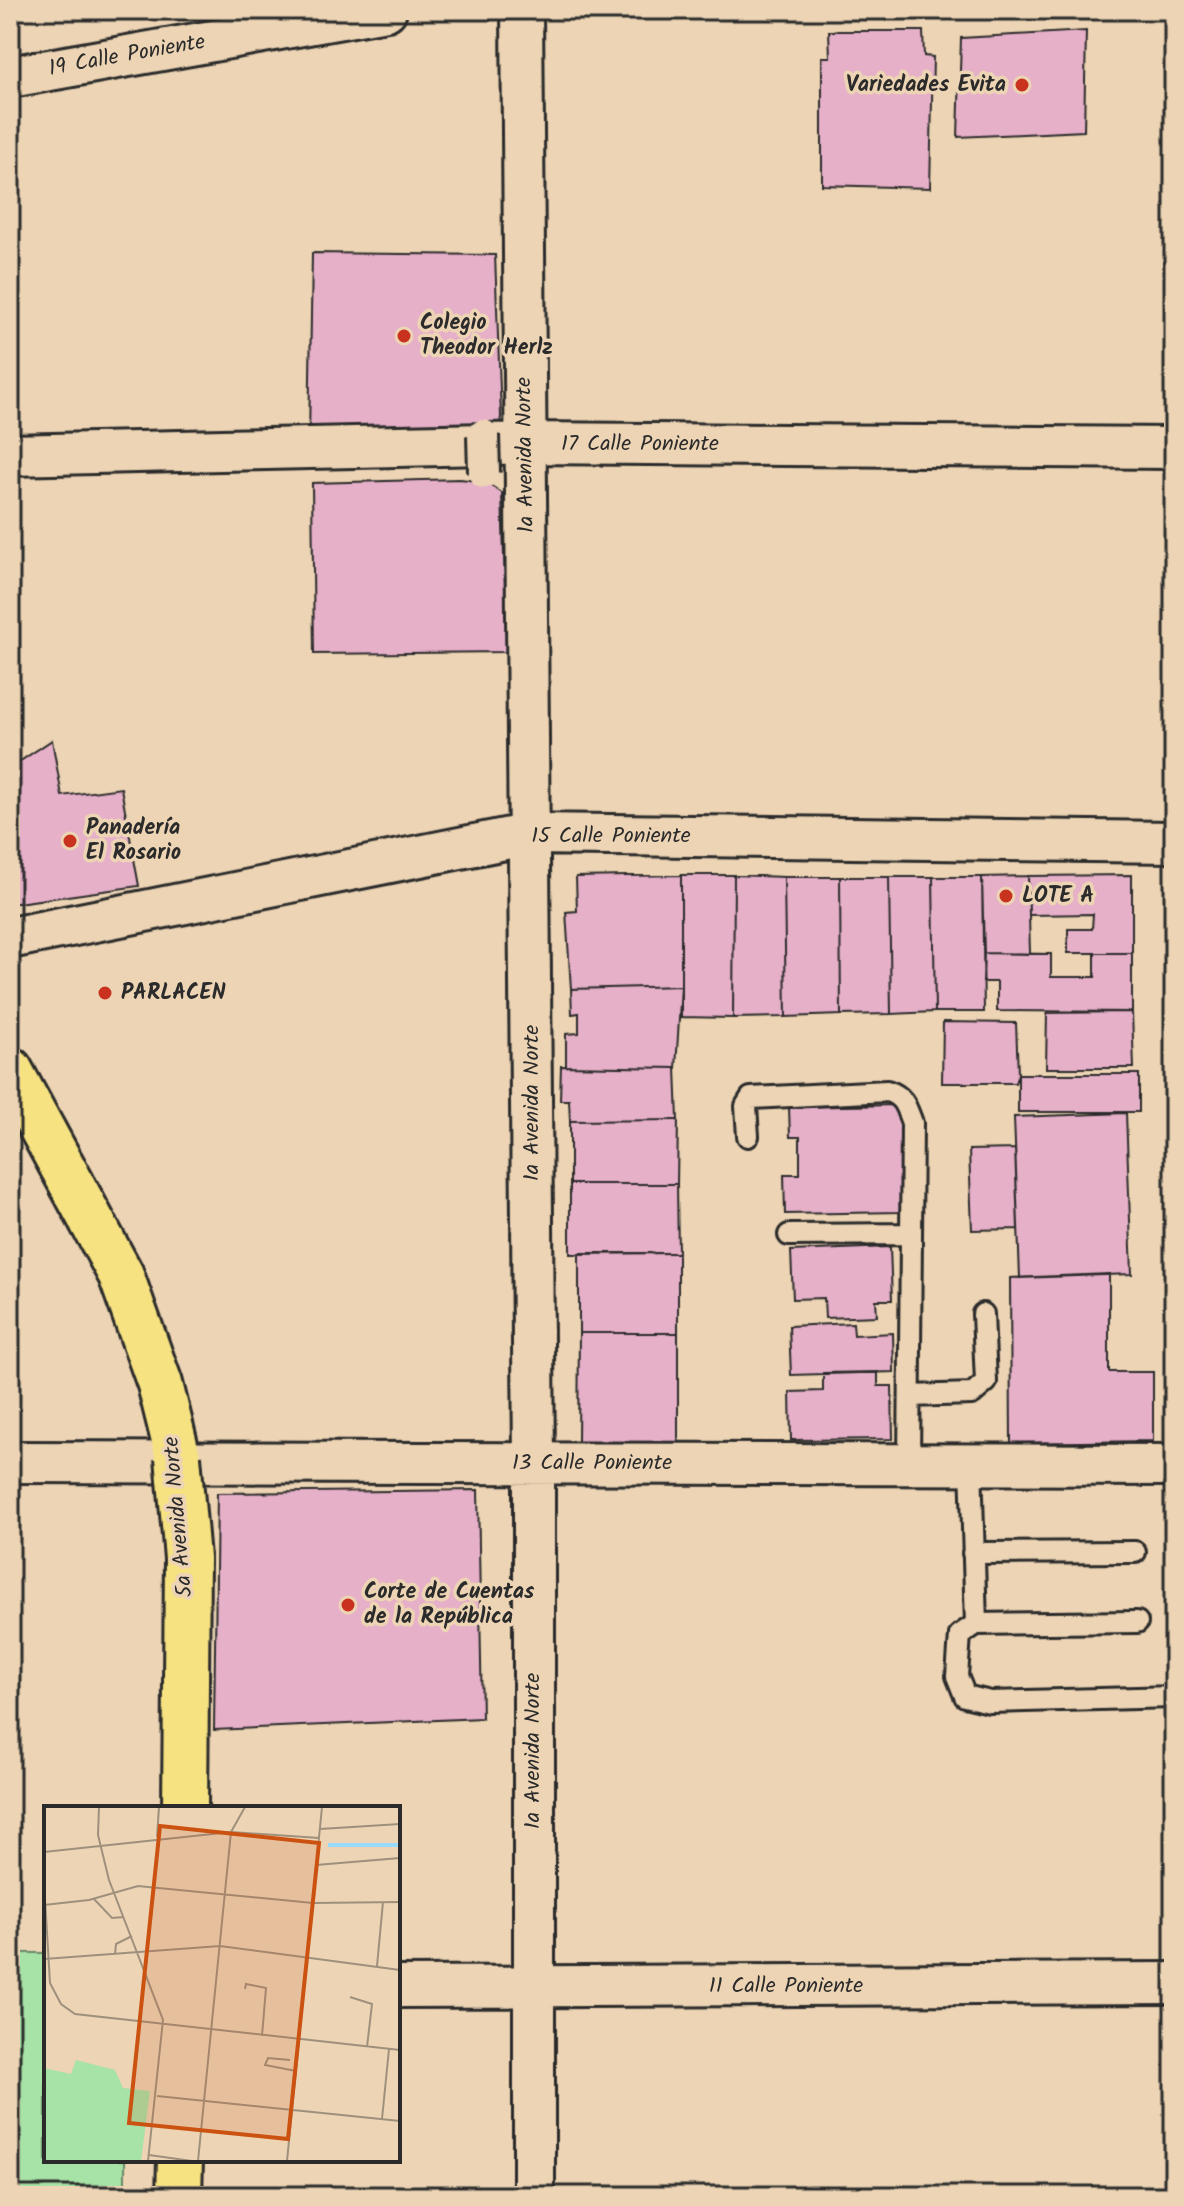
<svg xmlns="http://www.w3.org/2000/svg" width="1184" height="2206" font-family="Kalam,sans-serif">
<rect width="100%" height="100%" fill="#ecd4b4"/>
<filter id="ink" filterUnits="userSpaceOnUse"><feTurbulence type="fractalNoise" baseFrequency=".0125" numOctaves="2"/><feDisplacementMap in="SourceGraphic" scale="16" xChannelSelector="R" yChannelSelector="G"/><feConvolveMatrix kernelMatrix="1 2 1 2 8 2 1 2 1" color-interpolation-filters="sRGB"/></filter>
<g filter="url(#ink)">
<path fill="#a7e2a7" stroke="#698669" stroke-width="2" d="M10 1953H46V2160H125V2196H10Z"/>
<path fill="#e6b0c9" stroke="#2b2b2b" stroke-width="2" d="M829 31H923L924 56 933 57 930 188 822 185V57H830Z
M1086 31 1084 131 958 137 961 38Z
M312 253 495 255 501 417 499 429 309 441Z
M460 479 485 482 502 493 507 652 314 654 312 483Z
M52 740 62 796 121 788 139 886 10 904V768Z
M681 875H734L733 1018 681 1017Z
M681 875V986L571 989 566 912 577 911 576 877Z
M734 875 784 877 786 1017 733 1018Z
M1132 875V953H1068V929H1092L1093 914 1029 915 1028 876Z
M1028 876 1030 954 984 953 982 877Z
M784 877H840L841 1015 786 1017Z
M840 877H889L891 1014 841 1015Z
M889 877H933L935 1012 891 1014Z
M933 877H982L984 1012H935Z
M984 953 1051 954V977H1095V953H1132V1012L997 1011V982H983Z
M681 986 676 1068 566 1066V1034L579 1033V1013L572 1014 571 989Z
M1132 1012 1134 1068H1046L1047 1013Z
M943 1022 1016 1023 1018 1074 1015 1083H942Z
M561 1066 676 1068 678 1120 570 1121 569 1100H560Z
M1018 1074H1139V1112H1018Z
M900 1105 901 1212 785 1214 784 1174H800V1137H790L789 1107Z
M1126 1113 1132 1274 1020 1278 1014 1117Z
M678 1120 677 1184H570V1121Z
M1015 1149 1018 1229 972 1230 969 1150Z
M570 1184H677L678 1253 570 1254Z
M890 1247 892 1300H876L877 1316 825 1318 824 1298 793 1299 791 1251Z
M579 1253H678V1333H579Z
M1109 1274V1372H1153V1441L1011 1443 1010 1278Z
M853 1323 854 1335 893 1333 894 1372 791 1375 789 1326Z
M579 1333H678V1442H578Z
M878 1372V1386H892L893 1439 791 1440 790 1392 823 1391V1373Z
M478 1490 482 1718 214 1730 217 1493Z"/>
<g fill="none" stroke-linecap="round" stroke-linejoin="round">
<defs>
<path id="service" d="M748 1136 746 1106 751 1098 887 1091C904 1096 906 1107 912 1123L909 1464
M789 1235 911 1234
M910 1396 972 1394 986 1382 983 1314
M971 1464 976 1624
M973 1553 1135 1552
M1137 1622 976 1624 960 1635 957 1676 965 1696 990 1702 1174 1697"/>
<path id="minor" d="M522 10 534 1463V2196
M10 77 386 10
M10 455 526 443 1174 448
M10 938 530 834 1174 842
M10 1462 1174 1465
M398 1987 1174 1983"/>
<path id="primary" d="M10 1070 121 1275 160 1384 178 1457
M185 1808 187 1558
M179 2196 180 2160"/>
</defs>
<use href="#service" stroke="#2b2b2b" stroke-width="26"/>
<use href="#minor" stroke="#2b2b2b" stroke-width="46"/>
<use href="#primary" stroke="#2b2b2b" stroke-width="50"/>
<use href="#service" stroke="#ecd4b4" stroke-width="20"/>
<use href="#minor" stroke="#ecd4b4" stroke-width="40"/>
<use href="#primary" stroke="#f6e281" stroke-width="44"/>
<defs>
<path id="pedestrian-bridge" d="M483 435 484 473"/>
<path id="primary-bridge" d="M178 1457 187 1558"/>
</defs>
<use href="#pedestrian-bridge" stroke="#2b2b2b" stroke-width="36" stroke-linecap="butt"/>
<use href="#primary-bridge" stroke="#2b2b2b" stroke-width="50" stroke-linecap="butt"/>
<use href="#pedestrian-bridge" stroke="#ecd4b4" stroke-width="30"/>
<use href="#primary-bridge" stroke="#f6e281" stroke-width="44"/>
</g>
</g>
<g fill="#c8321e" stroke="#ecd4b4" stroke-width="3">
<circle cx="1022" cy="85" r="8"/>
<circle cx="404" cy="336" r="8"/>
<circle cx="70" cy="841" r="8"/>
<circle cx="1006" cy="896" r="8"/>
<circle cx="105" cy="993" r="8"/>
<circle cx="348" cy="1605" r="8"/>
</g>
<g text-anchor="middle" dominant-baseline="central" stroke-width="7" stroke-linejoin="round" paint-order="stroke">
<g font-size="22" fill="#2b2b2b" stroke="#ecd4b4">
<text transform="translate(127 56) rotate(-10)">19 Calle Poniente</text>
<text x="640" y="444">17 Calle Poniente</text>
<text transform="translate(526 455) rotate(-91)">1a Avenida Norte</text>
<text x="611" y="836">15 Calle Poniente</text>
<text transform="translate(532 1103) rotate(-90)">1a Avenida Norte</text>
<text x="592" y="1463">13 Calle Poniente</text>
<text transform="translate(179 1517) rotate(-95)">5a Avenida Norte</text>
<text transform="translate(533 1751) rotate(-90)">1a Avenida Norte</text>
<text x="786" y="1986">11 Calle Poniente</text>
</g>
<g font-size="22" font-weight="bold" fill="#2b2b2b" stroke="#ecd4b4" text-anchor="start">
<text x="1006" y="85" text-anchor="end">Variedades Evita</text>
<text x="420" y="323">Colegio<tspan x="420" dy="25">Theodor Herlz</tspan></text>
<text x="86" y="828">Panadería<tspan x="86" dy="25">El Rosario</tspan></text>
<text x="1022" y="896">LOTE A</text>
<text x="121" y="993">PARLACEN</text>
<text x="364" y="1592">Corte de Cuentas<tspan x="364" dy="25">de la República</tspan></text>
</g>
</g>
<g transform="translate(44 1806)">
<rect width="356" height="356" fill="#ecd4b4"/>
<path d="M32 254 71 264 79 282 106 285 97 355H0V262L27 268Z" fill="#a7e2a7"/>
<path fill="none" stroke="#97dbf9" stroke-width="4" d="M284 39H356"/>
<path fill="none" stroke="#9f907d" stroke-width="2" d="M55 1 54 29 65 74 119 214 104 355M276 23 356 18M113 31 115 1M0 46 187 26 275 32M272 59 356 52M0 76 6 177 17 198 31 208 356 244M50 93 68 112 80 111M0 99 45 94 94 80 269 97 356 96M71 148 72 138 88 130M0 153 176 140 356 164M333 160 339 96M201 183 202 178 222 182 218 230M306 191 328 198 323 241M246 254 224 252 221 259 252 265M113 290 356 315M338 313 345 243M105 349 148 355M154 355 187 26 201 1M243 355 278 1"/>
<path fill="#cc5211" fill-opacity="0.15" stroke="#cc5211" stroke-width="4" d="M116 20 275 37 244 333 85 317Z"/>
<rect width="356" height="356" fill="none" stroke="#2b2b2b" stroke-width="4"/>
</g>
<rect width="1184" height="2206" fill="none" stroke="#ecd4b4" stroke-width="40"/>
<rect x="20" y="20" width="1144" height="2166" fill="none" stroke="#2b2b2b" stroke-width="3" filter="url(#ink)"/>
</svg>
